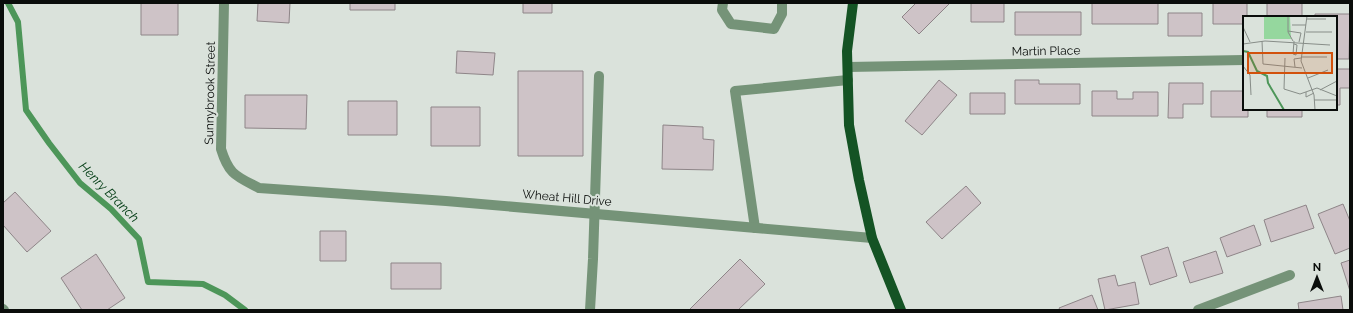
<svg xmlns="http://www.w3.org/2000/svg" width="1353" height="313" font-family="Raleway,sans-serif">
<rect width="100%" height="100%" fill="#dae2db"/>
<g fill="none" stroke-linecap="round" stroke-linejoin="round">
<path stroke="#4d9659" stroke-width="6" d="M8 3 18 22 26 110 49 143 80 183 111 209 139 239 148 282 203 284 225 295 245 310"/>
</g>
<path fill="#cec3c7" stroke="#8e8588" d="M141 3H178V35H141Z
M258 3H307H290L289 23 257 21Z
M350 3H395V10H350Z
M523 3H552V13H523Z
M916 3H950L919 34 902 17Z
M971 3H1004V22H971Z
M1092 3H1158V24H1092Z
M1213 3H1247V17H1244V24H1213Z
M1267 3H1302V17H1267Z
M1015 12H1081V35H1015Z
M1168 13H1202V36H1168Z
M1315 14H1350L1349 59H1336V17H1315Z
M457 51 495 53 493 75 456 73Z
M1336 69H1350V88H1340V105H1336Z
M518 71H583V156H518Z
M939 80 957 95 922 135 905 121Z
M1015 80H1039V84H1080V104H1015Z
M1169 83H1203V104H1183V118H1168Z
M1092 91H1117V99H1133V92H1158V116H1092Z
M1211 91H1244V109H1248V117H1211Z
M970 93H1005V114H970Z
M245 95H307L306 129 245 128Z
M348 101H397V135H348Z
M431 107H480V146H431Z
M1267 109H1302V117H1267Z
M663 125 703 127V139L714 140 713 170 662 169Z
M966 186 981 203 942 239 926 222Z
M15 192 51 231 27 252 3 225V203Z
M1343 204 1350 221V248L1335 254 1318 214Z
M1306 205 1314 228 1271 242 1264 220Z
M1254 225 1261 245 1227 257 1220 238Z
M320 231H346V261H320Z
M1168 247 1177 276 1150 285 1141 256Z
M1216 251 1223 273 1190 283 1183 262Z
M96 254 125 298 107 310H82L61 278Z
M740 259 765 284 738 310H689Z
M1350 260V291L1341 263Z
M391 263H441V289H391Z
M1115 275 1118 286 1135 282 1139 304 1105 310 1098 279Z
M1092 295 1098 310H1060L1059 308Z
M1341 296 1343 310H1299L1298 303Z"/>
<g fill="none" stroke-linecap="round" stroke-linejoin="round">
<path stroke="#759378" stroke-width="10" d="M723 3 722 10 731 24 774 29 782 14V3
M755 228 735 91 848 80
M590 310 593 259 599 76"/>
<path stroke="#759378" stroke-width="10" d="M224 3 221 149C229 175 236 176 259 188L446 201 872 238
M848 67 1244 60
M3 309 4 310
M1198 310 1290 275"/>
<path stroke="#145324" stroke-width="10" d="M853 3 847 51 849 125 859 180 872 238 901 310"/>
</g>
<g text-anchor="middle" dominant-baseline="central" stroke-width="4" stroke-linejoin="round" paint-order="stroke">
<g font-size="12" fill="#0a0d0b" stroke="#dae2db">
<text transform="translate(1046 51) rotate(-1)">Martin Place</text>
<text transform="translate(210 93) rotate(-89)">Sunnybrook Street</text>
<text transform="translate(567 198) rotate(5)">Wheat Hill Drive</text>
</g>
<g font-size="13" font-style="italic" fill="#013b13" stroke="#dae2db">
<text transform="translate(109 192) rotate(45)">Henry Branch</text>
</g>
</g>
<g transform="translate(1243 16)">
<rect width="94" height="94" fill="#dae2db"/>
<path d="M21 0H47L48 23H21Z" fill="#95d79e"/>
<path fill="none" stroke="#4d9659" stroke-width="2" d="M0 35 5 36 14 55 24 60 25 67 41 94"/>
<path fill="none" stroke="#878d88" stroke-width="1" d="M45 0V16L50 25M64 0 58 45 71 79 72 94M64 3H83M49 9H63M0 11 7 26M45 15 58 17 56 26M63 16H89M19 25 20 48 59 52M0 28 22 25 87 29M51 28 54 29 53 39 50 38 51 25M58 41H84M42 42 41 73 57 78 74 72 94 80M0 50 7 59 8 79M52 51 51 43 58 42M65 62 85 54M77 74 94 65M63 76V81L71 77M71 84H94"/>
<path fill="#d2510c" fill-opacity="0.15" stroke="#d2510c" stroke-width="2" d="M5 37H89V57H5Z"/>
<rect width="94" height="94" fill="none" stroke="#0a0d0b" stroke-width="2"/>
</g>
<rect width="1353" height="313" fill="none" stroke="#0a0d0b" stroke-width="8"/>
<g transform="translate(1317 277)" stroke="#dae2db" stroke-width="3" paint-order="stroke">
<path d="M0-3L7 15L0 10L-7 15Z" fill="#0a0d0b"/>
<text y="-6" font-size="11" font-weight="bold" text-anchor="middle" fill="#0a0d0b">N</text>
</g>
</svg>
